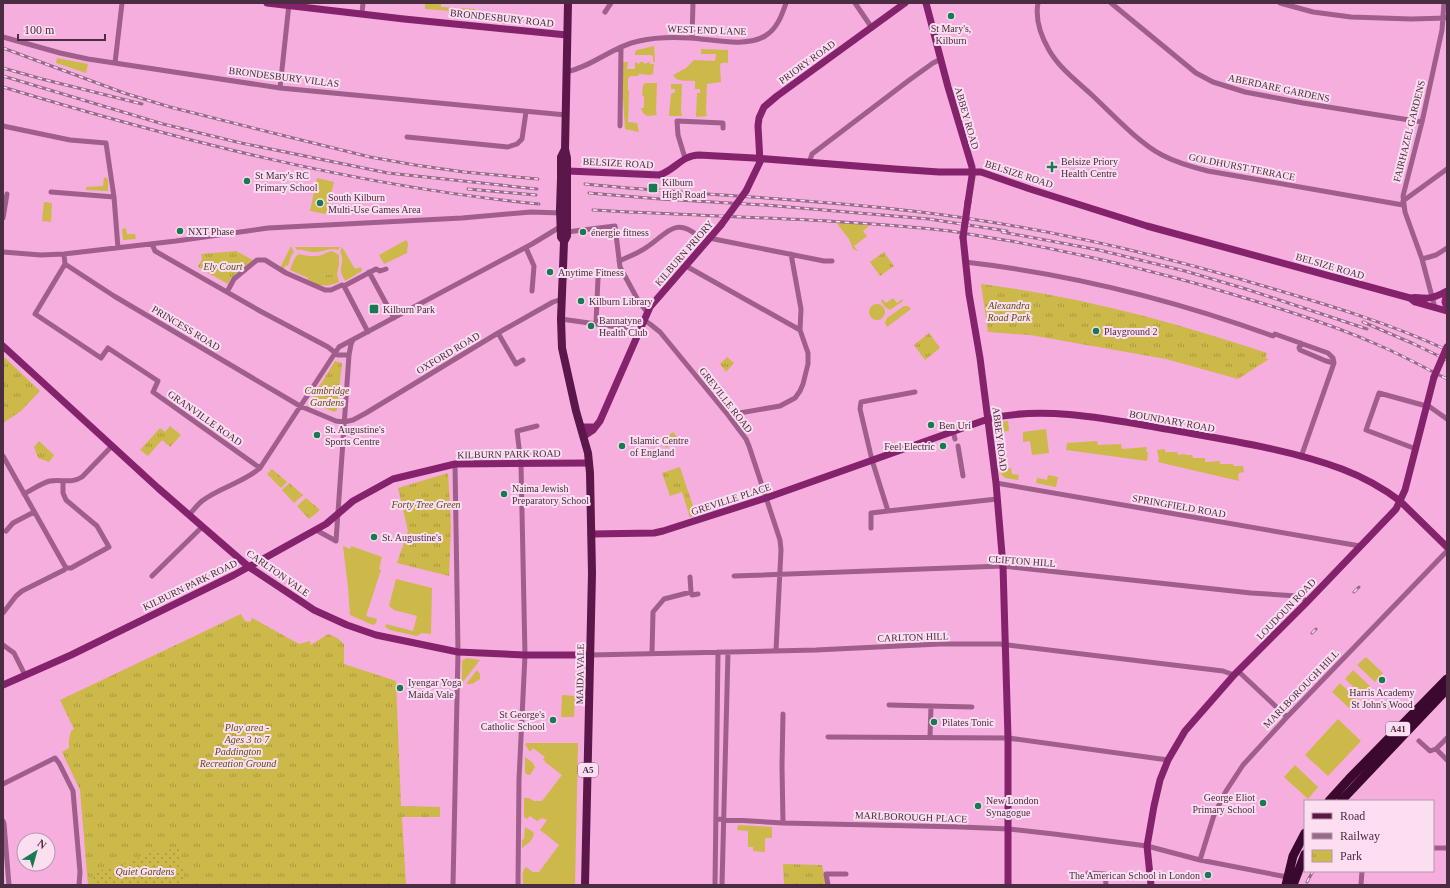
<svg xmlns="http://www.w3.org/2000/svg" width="1450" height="888" font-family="Georgia,serif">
<defs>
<pattern id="park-tufts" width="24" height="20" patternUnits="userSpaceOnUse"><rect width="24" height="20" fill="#ccb949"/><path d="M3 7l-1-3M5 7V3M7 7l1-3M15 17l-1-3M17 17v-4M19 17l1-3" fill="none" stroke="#a8973e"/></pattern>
<pattern id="garden-dots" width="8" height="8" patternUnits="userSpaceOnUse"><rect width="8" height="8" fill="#ccb949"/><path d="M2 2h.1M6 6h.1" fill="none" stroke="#a8973e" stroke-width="1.8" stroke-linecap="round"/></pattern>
</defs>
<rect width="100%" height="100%" fill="#f5aedd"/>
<path fill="#ccb949" d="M425 3H441V7L475 9V13L425 9Z
M654 46 655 62H653V56L650 55H635V52L637 50Z
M701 49 728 50V63H721L720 66 721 82 707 84 706 112 707 116 696 117 697 93H700V89H695V81C687 80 677 83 673 75L686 68 694 60 715 61 716 54H701Z
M57 58 88 64 86 73 56 63Z
M623 62H628L627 69H635V62L639 64 640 62H644V64L650 62V64H654L653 74 650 75 639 74 638 76H630L628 79V91H629L628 122 637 123 639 132 625 129 621 64Z
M646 83H657L656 112 657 115 648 116C644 115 642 112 641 108H644V97L642 95 643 85Z
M671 84H682L681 112 682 116H669L671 94 675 92V89H671Z
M104 177 108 179V191L86 190V187L103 186Z
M317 178 334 182 326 214 310 211Z
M44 202 52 203 51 222 42 221Z
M838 222 872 223 863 231 867 236 854 246 858 251 853 249 849 239 838 225Z
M126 228 127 234H135L136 239 123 240 122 229Z
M406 240 408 243 407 253 384 264 379 255Z
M291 246 294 252 291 256 288 266 286 265 283 270 280 268Z
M295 247H340L338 250C329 247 324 252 316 252 310 253 304 249 297 250Z
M342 247 355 269 361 267 362 271 345 281C344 278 341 274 341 271 340 265 345 261 340 252Z
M332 251 339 255V264L337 274 313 275 310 282 307 281 308 278 290 270C299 245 298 258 316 256 322 256 326 252 332 251Z
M893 298 897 303 902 299 903 301 890 310 885 307 881 301 882 299 886 303Z
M869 312a8 8 0 1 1 16 0a8 8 0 1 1-16 0Z
M904 306H908L911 309 887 327 885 323 887 318Z
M1008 421 1009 431 1002 432 1003 440H997L995 426 999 422Z
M1046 429 1049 453 1032 455 1030 441 1023 442V432Z
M673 432 678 438 666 448 661 442Z
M1097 441 1098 445 1121 444 1122 449 1147 447 1146 452H1148L1147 461 1066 450 1067 443Z
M1165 449V452H1177L1178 455 1185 454 1186 455H1192L1193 458H1205V462L1220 461V464H1233L1234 466H1243L1244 472 1239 473 1238 476 1239 481 1158 462 1159 459 1157 450Z
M1000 461H1006L1007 468H1011L1012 474 1019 475 1018 480 1005 478 1001 474Z
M1048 475 1058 477 1056 487 1036 483 1037 478 1047 480Z
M343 546 350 549 351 546 382 557 379 569 381 570 366 616 377 619 376 623 373 625 350 615 348 587Z
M396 579 432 588 431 634 422 633 417 636 390 630 385 627 386 624 413 631 417 616 394 610 389 606Z
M1366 657 1383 673 1375 682 1357 665Z
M467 658 480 660 462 683V662L463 660Z
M477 670 480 674V679L472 684H466Z
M1353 670 1370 686 1362 695 1345 679Z
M1340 683 1357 700 1349 708 1332 692Z
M562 695 575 696 574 717H561Z
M1338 719 1361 741 1328 776 1305 755Z
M527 743H578L575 885H524L523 884C523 878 521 871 526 867L533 872H539L559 845 540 830 547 820 542 818 537 821 530 816 527 819 524 817V798H529L534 801H542L562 775 545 762V761L543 760 545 757 533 748 530 752 525 744Z
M525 757 532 762 535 767 530 775H528L525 773Z
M1295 765 1318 787 1308 799 1284 777Z
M738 825 772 827V838H765V852L753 851V847H748V831L737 830Z
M525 827 533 832 534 835 530 842 522 848V840L524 839Z"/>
<path fill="url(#park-tufts)" d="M236 251 253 260 231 278 228 284 198 267 202 259 201 254Z
M884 252 894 266 880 276 870 262Z
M337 274 339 282C328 287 321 286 310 282L313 275Z
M981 284C1079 296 1174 322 1267 353L1265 358 1269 359 1238 379 1166 359 1030 335 988 332Z
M929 333 940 348 925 360 914 345Z
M3 356 40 391 21 411 3 423Z
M727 357 734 363 726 372 720 364Z
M335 361 342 363 337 410 334 412 311 402V400Z
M170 426 181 435 170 447 162 440 148 456 140 450 160 428 165 432Z
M39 441 54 455 49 462 38 458 34 447Z
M680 467 696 515 690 517 682 492 670 496 662 473Z
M272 469 287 482 281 488 267 474Z
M448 473 451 525 449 576 397 563 408 531 398 488Z
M289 483 303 495 294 503 282 490Z
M306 498 320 510 309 519 297 506Z
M241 614 245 621 250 622 252 618 299 644 310 641 311 645 328 634 337 638 344 644V664L396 681 401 806 440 807V817H402L406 885H88L80 790 62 752 69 748V739L71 731 74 729 60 700Z
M783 864 822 865 826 885H784Z"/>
<path fill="url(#garden-dots)" d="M179 848 185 883 175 885H94L93 871C115 870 135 861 154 850L156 852Z"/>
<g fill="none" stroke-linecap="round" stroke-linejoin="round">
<path stroke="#9f5e8b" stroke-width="5" d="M855 3 872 28
M1038 3C1035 19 1041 36 1049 50 1059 68 1078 82 1093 96 1112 114 1139 143 1162 155 1177 163 1192 167 1208 171L1403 205
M1111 3 1196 73 1213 82 1245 92 1303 103 1422 122
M1280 3 1313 12 1351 17 1411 19 1447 18
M605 12 611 3
M362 13 363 3
M3 37 60 53 88 59 280 88 566 115
M692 38 693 3
M115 63 122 3
M566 72C592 67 613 46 639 41 656 37 673 37 690 38 712 39 745 48 765 36 777 29 782 15 786 3
M280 88 289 4
M3 126 70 140 106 143 114 197 118 248
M620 126 621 48
M407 137 508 147 517 144 522 139 526 112
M685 158 678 135 677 121 723 123V128
M809 163 812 154 908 81 933 63 941 59
M51 192 114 197
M1403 201 1447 169
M3 218 7 194
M567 232 615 226 620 267 639 302 647 312
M709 238 824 261H832
M152 244 155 251 260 311 328 347 338 355H349
M526 248 534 266 532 291
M3 252 41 255 64 254 176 241 268 228 462 218 531 212 562 213
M64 254 65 264 35 314 101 358 108 348 158 381 153 392 260 468
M1422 259 1436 255 1447 248
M619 261C628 257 639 253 647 247 666 235 674 216 698 236
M965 262C1070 274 1174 300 1273 336L1275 334 1328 353 1333 358 1334 363 1301 457
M65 264 114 296 300 406 336 421 344 422 353 420 366 413 498 333 553 302 562 299
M686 266 800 330
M369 272 394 318
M227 292 234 279 257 260H265L286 273 325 290H331L342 285 344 286
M1435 308 1422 259 1405 212 1403 196 1422 122 1442 30 1444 3
M561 319 639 330
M644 320 650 324 660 332 728 415 746 439 749 446 780 540 781 550 776 650
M596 323 598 278 603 272
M368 332 344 286 376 269 380 271 386 269
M498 333 516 364 523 360
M1301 343 1299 348 1300 350 1326 361 1334 363
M728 415 780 406 795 398 800 391 803 384 808 364V353L800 330 801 309 791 254
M953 432 955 439
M958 446 963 476
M1416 449 1366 430 1379 393 1430 407 1447 419
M3 456 66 568
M996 483 1360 546
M24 494C32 490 41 483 50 481 62 479 71 484 82 477L112 446
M888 511 997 499
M189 515C193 511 197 505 202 501 220 487 243 483 260 468L339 347 532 244 560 227
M871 528V513L888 511 872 460 860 409 861 402 915 392
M316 530 336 541 349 355 351 344 353 340
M6 531 13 523 34 512
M152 576 202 527
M734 576 1003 566 1251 593 1297 596 1304 599 1307 602
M690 577 691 592
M3 613 16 596 22 591 64 570 66 568H71L109 547 97 526 66 500 63 493V482
M3 645 14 653 25 675
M652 653 653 612 664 599 691 592 692 595 698 594
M590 655 816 650 940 644H1000L1223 671 1234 675
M1238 671 1287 717
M889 705 972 707
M828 737 1008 738 1168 760
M930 737 931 706
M1419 741 1430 751 1436 749 1447 760
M1436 749 1447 738
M3 784 55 758 59 763 73 791 80 872 79 885
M717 819 783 823 961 827 1009 829 1054 834 1147 846 1200 860 1287 877
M3 821 4 824 9 885
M783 823 782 766 783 714
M1433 848H1447
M1200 860 1214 815 1226 791 1243 765 1287 717 1447 551
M1088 873 1105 874 1106 885
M453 885 458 652 455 464
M518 885 519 779 525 655 521 464 517 431 537 426
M715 885 718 652
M722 885 728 652
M828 885 826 874H846
M1361 885 1362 871"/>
<path stroke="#84226c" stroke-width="7" d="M267 3 404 19 567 35
M926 3 948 87 972 167V176L968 202
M568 171 659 175C674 171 682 155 699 155L754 158 895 169 939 172H981L1030 189 1147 226 1410 298 1415 302 1447 311
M746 191 760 162 758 126 759 118 764 107 777 96 905 3
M963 237 969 294 980 358 996 483 1003 566 1008 738V885
M1447 292 1445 302 1447 308
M1410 298C1415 297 1419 298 1424 298 1432 299 1440 295 1447 291
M3 346 158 488 249 567 314 610 347 625 376 635 458 652 525 655H590
M581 427H595
M584 436 593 430 600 421 650 307 721 225
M591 534 654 533 663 531 766 498 988 419C1048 404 1122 422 1183 432 1234 441 1294 451 1342 469 1363 477 1383 488 1400 501L1447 547
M3 685 71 655 234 575 326 524 353 501 393 479 455 464 589 463
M1151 885 1147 846 1154 806 1160 780 1168 760 1185 731 1234 675 1307 602 1396 509 1405 490 1434 377"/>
<path stroke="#5b174a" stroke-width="8" d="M561 178V157L565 149
M567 179V158L565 149 568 3
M560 210 561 237 564 241
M567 210V236L564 242 561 319 562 348 576 411 588 453 590 473 592 573 585 885"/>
<path stroke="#3b092f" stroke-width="9" d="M1329 801 1349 779 1447 679
M1341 801 1447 689
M1286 885 1293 856 1305 833
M1293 885 1305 854"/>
<defs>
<path id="rail" d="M3 48 124 93 170 107 285 136 370 157 415 165 464 172 538 179
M3 68 42 79 142 104
M3 76 163 124 241 143 388 173 537 189
M3 87C178 140 356 186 539 204
M585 184C694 195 803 198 912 211 1032 225 1151 252 1267 287 1328 305 1389 323 1447 350
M468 189 536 195
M589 193 660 199 765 205 929 219 1007 231
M593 210C712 217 832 218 950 231 971 234 991 238 1011 241 1076 253 1141 268 1205 286 1262 303 1321 320 1376 344 1400 354 1423 367 1447 379
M1002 232 1099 250 1185 271 1246 289 1367 329
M1363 322 1414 344 1447 360
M1354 592 1359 587
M1312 633 1316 629
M1307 882 1313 871"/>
</defs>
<use href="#rail" stroke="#996989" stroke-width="3"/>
<use href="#rail" stroke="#fcdef1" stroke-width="1.5" stroke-dasharray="4.5" stroke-linecap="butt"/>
<path stroke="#84226c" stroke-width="7" d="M721 225 746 191
M963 237 968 202
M1434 377 1447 347"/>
<path stroke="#5b174a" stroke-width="8" d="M560 210 561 178
M567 210V179"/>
</g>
<g fill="#197950" stroke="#fcdef1" stroke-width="1.5">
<circle cx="951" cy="16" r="4"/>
<path d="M1050 161h4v4h4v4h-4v4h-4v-4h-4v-4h4z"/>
<circle cx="247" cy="181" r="4"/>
<rect x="648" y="183" width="10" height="10" rx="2"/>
<circle cx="320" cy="203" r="4"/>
<circle cx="180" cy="231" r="4"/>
<circle cx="583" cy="232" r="4"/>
<circle cx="550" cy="272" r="4"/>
<circle cx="581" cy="301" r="4"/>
<rect x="369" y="304" width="10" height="10" rx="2"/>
<circle cx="591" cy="326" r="4"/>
<circle cx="1096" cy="331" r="4"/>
<circle cx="931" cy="425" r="4"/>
<circle cx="317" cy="435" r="4"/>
<circle cx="622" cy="446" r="4"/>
<circle cx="943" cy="446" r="4"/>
<circle cx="504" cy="494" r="4"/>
<circle cx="374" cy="537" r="4"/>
<circle cx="1382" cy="680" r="4"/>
<circle cx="400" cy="688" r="4"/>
<circle cx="553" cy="720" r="4"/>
<circle cx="934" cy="722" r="4"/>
<circle cx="1263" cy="803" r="4"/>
<circle cx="978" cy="806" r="4"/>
<circle cx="1208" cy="875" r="4"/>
</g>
<g text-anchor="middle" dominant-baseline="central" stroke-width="4" stroke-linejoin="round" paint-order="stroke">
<g fill="#fcdef1" stroke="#7f6276" stroke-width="1">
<rect x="1386" y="722" width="24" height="14" rx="3"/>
<rect x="578" y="763" width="20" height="14" rx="3"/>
</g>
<g font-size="9" font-weight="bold" fill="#4a2d41">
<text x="1398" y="729">A41</text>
<text x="588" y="770">A5</text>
</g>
<g font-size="10" fill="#4a2d41" stroke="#fcdef1">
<text transform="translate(502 18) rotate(6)">BRONDESBURY ROAD</text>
<text transform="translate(707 30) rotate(2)">WEST END LANE</text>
<text transform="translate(807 62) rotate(-36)">PRIORY ROAD</text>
<text transform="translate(284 77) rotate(7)">BRONDESBURY VILLAS</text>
<text transform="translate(1279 88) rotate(12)">ABERDARE GARDENS</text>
<text transform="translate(967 118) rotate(74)">ABBEY ROAD</text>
<text transform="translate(1409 131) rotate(-76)">FAIRHAZEL GARDENS</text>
<text transform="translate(618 163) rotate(3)">BELSIZE ROAD</text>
<text transform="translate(1242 167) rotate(11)">GOLDHURST TERRACE</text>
<text transform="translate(1019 174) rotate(18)">BELSIZE ROAD</text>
<text transform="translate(684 253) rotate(-49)">KILBURN PRIORY</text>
<text transform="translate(1330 266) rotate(16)">BELSIZE ROAD</text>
<text transform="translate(186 328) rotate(31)">PRINCESS ROAD</text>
<text transform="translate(448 353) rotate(-31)">OXFORD ROAD</text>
<text transform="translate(726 400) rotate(52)">GREVILLE ROAD</text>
<text transform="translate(205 418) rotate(35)">GRANVILLE ROAD</text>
<text transform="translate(1172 421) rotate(10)">BOUNDARY ROAD</text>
<text transform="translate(1000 439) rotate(83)">ABBEY ROAD</text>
<text transform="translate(509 454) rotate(-1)">KILBURN PARK ROAD</text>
<text transform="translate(731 499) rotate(-18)">GREVILLE PLACE</text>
<text transform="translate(1179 506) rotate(10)">SPRINGFIELD ROAD</text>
<text transform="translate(1022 561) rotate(4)">CLIFTON HILL</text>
<text transform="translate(278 573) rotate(35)">CARLTON VALE</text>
<text transform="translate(190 585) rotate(-26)">KILBURN PARK ROAD</text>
<text transform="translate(1286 609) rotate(-46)">LOUDOUN ROAD</text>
<text transform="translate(913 637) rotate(-2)">CARLTON HILL</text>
<text transform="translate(580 674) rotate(-89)">MAIDA VALE</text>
<text transform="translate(1301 689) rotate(-46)">MARLBOROUGH HILL</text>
<text transform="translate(911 817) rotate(2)">MARLBOROUGH PLACE</text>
</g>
<g font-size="10" fill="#4a2d41" stroke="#fcdef1" text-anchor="start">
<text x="951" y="28" text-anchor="middle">St Mary's,<tspan x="951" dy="12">Kilburn</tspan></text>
<text x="1061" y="161">Belsize Priory<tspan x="1061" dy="12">Health Centre</tspan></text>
<text x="255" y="175">St Mary's RC<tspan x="255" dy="12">Primary School</tspan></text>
<text x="662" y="182">Kilburn<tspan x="662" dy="12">High Road</tspan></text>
<text x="328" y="197">South Kilburn<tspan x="328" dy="12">Multi-Use Games Area</tspan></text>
<text x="188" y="231">NXT Phase</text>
<text x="591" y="232">énergie fitness</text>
<text x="558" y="272">Anytime Fitness</text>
<text x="589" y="301">Kilburn Library</text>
<text x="383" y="309">Kilburn Park</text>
<text x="599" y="320">Bannatyne<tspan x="599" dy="12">Health Club</tspan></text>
<text x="1104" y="331">Playground 2</text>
<text x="939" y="425">Ben Uri</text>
<text x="325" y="429">St. Augustine's<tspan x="325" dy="12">Sports Centre</tspan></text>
<text x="630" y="440">Islamic Centre<tspan x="630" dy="12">of England</tspan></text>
<text x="935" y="446" text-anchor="end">Feel Electric</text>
<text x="512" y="488">Naima Jewish<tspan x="512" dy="12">Preparatory School</tspan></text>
<text x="382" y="537">St. Augustine's</text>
<text x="408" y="682">Iyengar Yoga<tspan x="408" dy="12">Maida Vale</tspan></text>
<text x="1382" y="692" text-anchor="middle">Harris Academy<tspan x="1382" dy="12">St John's Wood</tspan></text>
<text x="545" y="714" text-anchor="end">St George's<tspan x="545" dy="12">Catholic School</tspan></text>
<text x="942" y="722">Pilates Tonic</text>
<text x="1255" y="797" text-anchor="end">George Eliot<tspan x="1255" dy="12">Primary School</tspan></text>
<text x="986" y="800">New London<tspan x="986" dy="12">Synagogue</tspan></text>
<text x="1200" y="875" text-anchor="end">The American School in London</text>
</g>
<g font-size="10" font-style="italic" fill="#594f12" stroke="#fcdef1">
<text x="223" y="266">Ely Court</text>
<text x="1009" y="305">Alexandra<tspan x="1009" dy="12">Road Park</tspan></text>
<text x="327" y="390">Cambridge<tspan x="327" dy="12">Gardens</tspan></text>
<text x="426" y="504">Forty Tree Green</text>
<text x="247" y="727">Play area -<tspan x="247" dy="12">Ages 3 to 7</tspan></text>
<text x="238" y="751">Paddington<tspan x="238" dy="12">Recreation Ground</tspan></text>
<text x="145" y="871">Quiet Gardens</text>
</g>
</g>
<rect width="1450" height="888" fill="none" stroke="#4a2d41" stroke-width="8"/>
<rect x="1304" y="800" width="130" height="72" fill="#fcdef1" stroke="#b597ab"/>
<rect x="1312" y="813" width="20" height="6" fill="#5b174a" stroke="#b597ab"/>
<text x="1340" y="820" font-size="12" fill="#4a2d41">Road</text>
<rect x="1312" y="833" width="20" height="6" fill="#996989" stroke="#b597ab"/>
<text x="1340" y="840" font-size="12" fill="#4a2d41">Railway</text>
<rect x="1312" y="850" width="20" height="12" fill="url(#park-tufts)" stroke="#b597ab"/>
<text x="1340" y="860" font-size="12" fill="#4a2d41">Park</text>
<g transform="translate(36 852) rotate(37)"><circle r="19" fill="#fcdef1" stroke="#b597ab"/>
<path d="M0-3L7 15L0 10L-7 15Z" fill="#197950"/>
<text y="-6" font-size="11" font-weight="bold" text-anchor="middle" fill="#4a2d41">N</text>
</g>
<path d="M18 34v6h87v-6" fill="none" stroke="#4a2d41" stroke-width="2"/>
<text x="24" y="34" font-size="12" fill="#4a2d41" stroke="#fcdef1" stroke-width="3" paint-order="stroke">100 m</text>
</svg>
